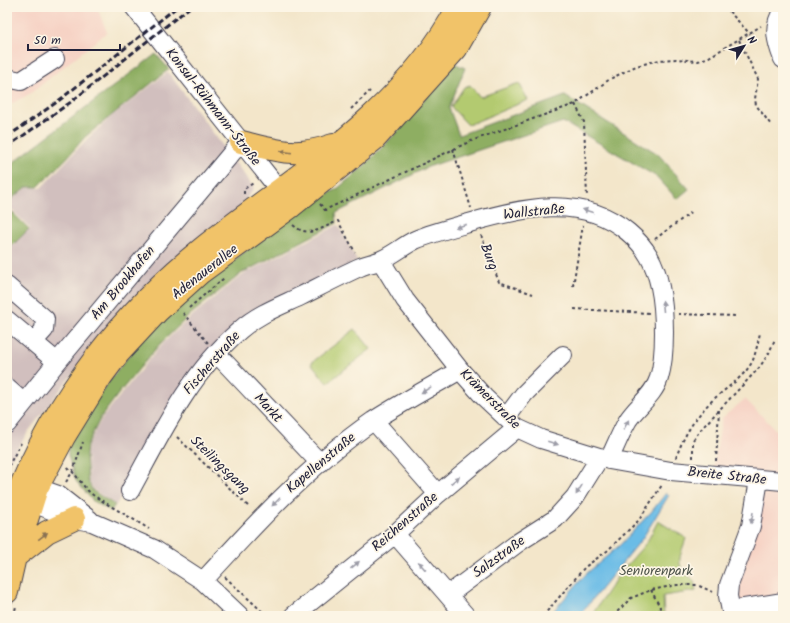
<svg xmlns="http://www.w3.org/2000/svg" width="790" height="623" font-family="Kalam,sans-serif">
<rect width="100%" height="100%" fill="#fcf5e5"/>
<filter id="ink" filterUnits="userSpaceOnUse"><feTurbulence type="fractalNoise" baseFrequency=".025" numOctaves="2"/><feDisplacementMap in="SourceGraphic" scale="8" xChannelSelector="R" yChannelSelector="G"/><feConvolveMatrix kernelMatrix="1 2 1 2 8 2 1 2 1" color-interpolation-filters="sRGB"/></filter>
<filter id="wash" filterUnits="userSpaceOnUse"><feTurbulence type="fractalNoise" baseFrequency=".012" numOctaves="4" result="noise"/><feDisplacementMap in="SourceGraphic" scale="16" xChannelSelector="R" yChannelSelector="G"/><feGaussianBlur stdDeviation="0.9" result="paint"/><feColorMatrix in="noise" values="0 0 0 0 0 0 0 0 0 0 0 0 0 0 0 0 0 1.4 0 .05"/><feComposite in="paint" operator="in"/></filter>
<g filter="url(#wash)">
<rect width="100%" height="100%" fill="#f3e6ca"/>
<path fill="#f6d2c4" d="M7 7H97L107 32 31 93 9 105 7 101Z
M745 399 777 431 783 430V477L713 471 722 418Z
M760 484 783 486V597L733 605Z"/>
<path fill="#d1bfbe" d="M168 72 254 188 237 212 101 337 28 432 7 465V252L30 228 7 205V203L27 188H41L88 138 112 116Z
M338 225 357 261 259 311 144 458 116 505 94 490 89 481 87 455 88 445 102 418 160 346 193 315 243 274Z"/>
<path fill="#b3ca6f" stroke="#6a7655" d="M519 83 528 100 468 125 451 107 464 87 470 85 480 97Z
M355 329 371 349 327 383 311 363Z
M658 521 686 538C684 546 677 559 681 567 687 579 694 573 696 591L663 596 664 616H591L620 573 647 542Z"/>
<path fill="#8eae62" stroke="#58684e" d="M156 54 169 69 85 137 66 159 38 187H27L7 202V167Z
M454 63 465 68 449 108 459 135 565 96 658 154 689 189 677 199 657 177 563 122 428 167 336 213 337 223 242 273 191 314 159 345 119 393 101 417 87 445 86 455 88 481 93 491 115 505 111 511 93 501 76 481 68 455V442L81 418 153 324 308 202 336 190 365 165 398 131Z
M7 207 29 229 7 251Z"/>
<path fill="#6bbce6" stroke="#466f90" d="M666 493 669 495 642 539 579 616H549L586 574 620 545 652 511Z"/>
</g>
<g filter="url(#ink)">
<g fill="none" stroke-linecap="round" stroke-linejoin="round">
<defs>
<path id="minor" d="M134 7 288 201
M783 10C772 27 776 41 783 59
M7 78 21 81 55 59
M381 261 405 300 460 370 484 397 517 428 541 439 609 460 671 471 783 481
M7 286 45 319 44 330 33 342
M7 320 57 362
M217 354 320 463
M7 388 24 403
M506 418 524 394 563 355
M374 421 438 494
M7 424 57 362 241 142
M24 483 58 495 90 520
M130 491C161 434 190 373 240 330 258 314 280 306 301 296 321 286 340 276 360 267 367 264 375 263 381 260 393 255 403 246 415 240 432 233 451 228 469 223 521 208 582 193 628 232 646 247 655 263 660 287 665 310 666 355 659 378 654 395 637 406 628 420 621 432 615 447 609 460
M20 498 74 519 92 522 154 549 203 581 240 616
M395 534 466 616
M203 581C256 523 308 466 373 421 401 403 431 387 460 370
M448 595 519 542 555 519 575 497 600 457
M731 610 783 602
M293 616 395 534 438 494 517 428
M732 616 728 596 729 585 751 526 759 480"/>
<path id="major" d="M241 142C279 151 295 158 333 145
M7 524C41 417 114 320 200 250 292 176 401 115 458 7
M15 557 47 532 74 519
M7 592 15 557 37 488 64 437 101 377 119 353 158 311 200 273 292 206 375 139 456 49 480 7"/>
</defs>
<use href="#minor" stroke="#413f50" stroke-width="20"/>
<use href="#major" stroke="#413f50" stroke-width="24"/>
<path stroke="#413f50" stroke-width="2" stroke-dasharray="3 3" stroke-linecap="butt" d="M693 7 695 9 697 7
M725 7 750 34
M739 40 758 79 755 99 756 105 771 125
M575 104 584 122 587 197
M351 109 370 91
M453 149 471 208
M244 194V189L255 182
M320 204 325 210 471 141 575 104 610 79 636 66 659 60 676 59 698 61 709 57 761 26
M293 225C309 239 321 228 338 221L355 252
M481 235 499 282 533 294
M655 239 693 211
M573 286 583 225
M189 308 224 278
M574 309 649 313
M183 313 208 343
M678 314 737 316
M177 437 250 508
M676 458C683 436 697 414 714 399 727 387 745 377 753 360 756 352 758 342 760 333
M693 458V440L702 428 759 368 769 353 775 339
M716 461 719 410
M67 468C76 472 82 487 93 495 111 507 130 517 149 529
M7 472 10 463 21 443
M66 482 73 471 83 442
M225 577 267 616
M651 590 660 607 658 616
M14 616 16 606
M543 616 585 567 607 551 639 520 662 485
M613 616 631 598 651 590 677 585H697L713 592"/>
<use href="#minor" stroke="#fff" stroke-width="18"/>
<use href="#major" stroke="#f1c369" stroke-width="22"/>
<path stroke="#22223b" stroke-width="3" stroke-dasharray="6 3" stroke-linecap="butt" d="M7 137 57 102 177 7
M7 147 71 102 190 7"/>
</g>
<defs><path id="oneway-solid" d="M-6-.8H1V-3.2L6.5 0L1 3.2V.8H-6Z"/></defs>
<g fill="#8a7252">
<use href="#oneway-solid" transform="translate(286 152) rotate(-173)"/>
<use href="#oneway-solid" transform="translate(43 536) rotate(-37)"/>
</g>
<g fill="#9c9ca7">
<use href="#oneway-solid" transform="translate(588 211) rotate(-163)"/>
<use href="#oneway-solid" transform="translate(461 226) rotate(164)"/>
<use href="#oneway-solid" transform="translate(663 306) rotate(-95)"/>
<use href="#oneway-solid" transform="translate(426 390) rotate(149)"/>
<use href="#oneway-solid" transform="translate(626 425) rotate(-62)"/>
<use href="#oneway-solid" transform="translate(553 443) rotate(17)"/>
<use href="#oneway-solid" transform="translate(455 480) rotate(-40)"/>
<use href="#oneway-solid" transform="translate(579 490) rotate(122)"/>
<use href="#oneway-solid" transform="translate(276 502) rotate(135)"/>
<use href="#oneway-solid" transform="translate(752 518) rotate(100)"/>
<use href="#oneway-solid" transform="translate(355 565) rotate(-40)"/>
<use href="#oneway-solid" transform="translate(422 566) rotate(-131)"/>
</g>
</g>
<g text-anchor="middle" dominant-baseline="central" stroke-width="3.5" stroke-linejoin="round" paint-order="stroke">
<g font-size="14" fill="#22223b" stroke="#fcf5e5">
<text transform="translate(213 107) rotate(52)">Konsul-Rühmann-Straße</text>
<text transform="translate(534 212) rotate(-6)">Wallstraße</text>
<text transform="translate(489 257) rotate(69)">Burg</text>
<text transform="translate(205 272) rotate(-38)">Adenauerallee</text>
<text transform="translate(123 283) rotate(-50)">Am Brookhafen</text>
<text transform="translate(212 363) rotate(-49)">Fischerstraße</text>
<text transform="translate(490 399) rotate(45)">Krämerstraße</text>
<text transform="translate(268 408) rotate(47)">Markt</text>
<text transform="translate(321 463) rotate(-40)">Kapellenstraße</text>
<text transform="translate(220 465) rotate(44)">Steilingsgang</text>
<text transform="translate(727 476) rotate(6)">Breite Straße</text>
<text transform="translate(405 522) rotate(-41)">Reichenstraße</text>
<text transform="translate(499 557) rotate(-36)">Salzstraße</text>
</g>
<g font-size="14" fill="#4e544b" stroke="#fcf5e5">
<text x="656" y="571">Seniorenpark</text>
</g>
</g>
<rect width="790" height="623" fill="none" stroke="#fcf5e5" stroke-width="24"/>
<g transform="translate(744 46) rotate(53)" stroke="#fcf5e5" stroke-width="3" paint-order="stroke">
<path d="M0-3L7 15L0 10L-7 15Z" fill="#22223b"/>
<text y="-6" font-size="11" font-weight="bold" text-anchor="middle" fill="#22223b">N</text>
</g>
<path d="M28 44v6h92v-6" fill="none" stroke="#22223b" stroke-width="2"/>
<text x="34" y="44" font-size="12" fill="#22223b" stroke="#fcf5e5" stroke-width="3" paint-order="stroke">50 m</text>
</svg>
